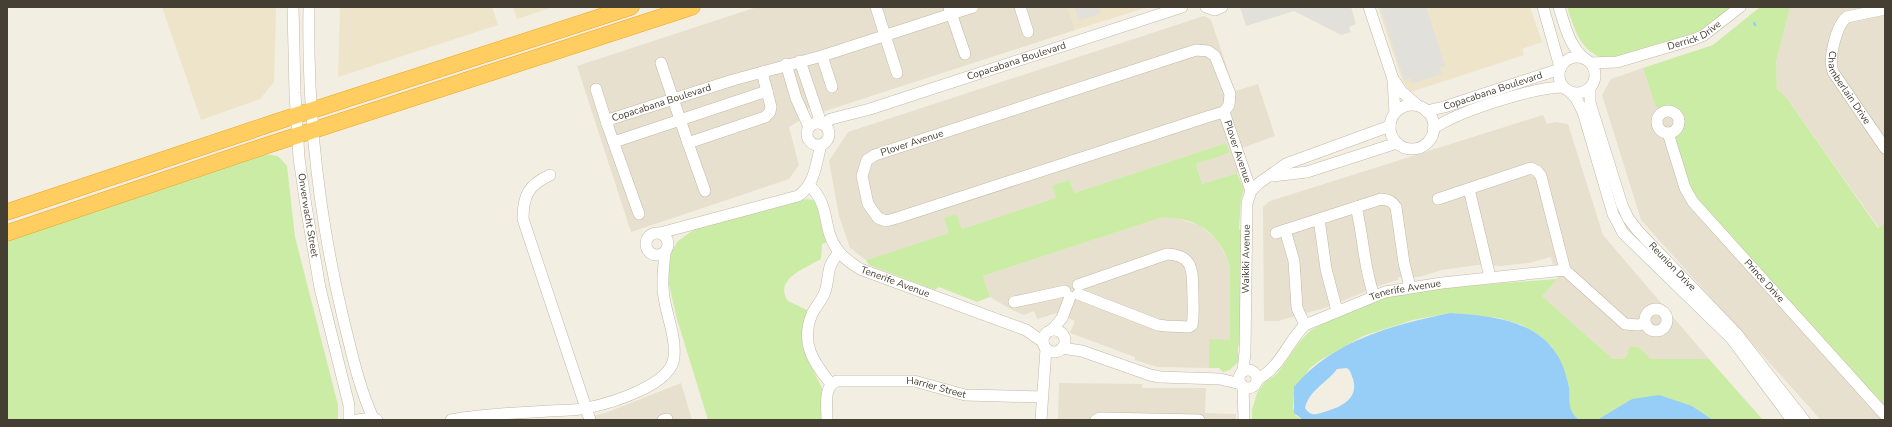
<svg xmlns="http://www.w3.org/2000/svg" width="1892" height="427" font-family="'Nunito Sans',sans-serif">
<rect width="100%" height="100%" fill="#f3eee2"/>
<path fill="#e7e0cf" d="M757 7H1068L1075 30 819 113 811 106 799 117V121L789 127 799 165 789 179 631 232 577 66Z
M1790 7H1885V223L1879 228 1786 97 1777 89 1776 62Z
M1204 16 1211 20 1235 91 1258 84 1275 136 1237 150 1243 171 1202 184 1196 164 1230 153 1226 143 1074 193 1070 180 1052 185 1057 198 962 229 956 215 950 233 866 260 850 248 839 216 829 161 848 132Z
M1643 68 1655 105 1662 109H1673L1678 113 1682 124 1676 133 1885 420H1821L1641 220 1602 95 1611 79Z
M1543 115 1547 124 1556 122 1568 124 1603 235 1709 359H1651L1640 348 1626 358 1613 359 1542 296 1557 280 1551 257 1529 263 1501 266 1478 265 1442 270 1419 277H1398V280L1381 285 1328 307 1278 321H1264L1263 207 1270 201Z
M1160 218H1176L1199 225 1217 240 1228 260 1230 268V340H1209V368L1157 367 1135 360V357L1070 333 1075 321 1057 313 1037 319 1034 311 1024 315 1012 310 990 297 983 276Z
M681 383 692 420H578L608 412Z
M1059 383 1142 384V388H1206L1205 413 1236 414V420H1058Z"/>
<path fill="#eee4ca" d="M162 7H276L274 82 260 99 201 120Z
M340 7H492L498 25 338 77Z
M513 7H553L517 19Z
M1067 7H1148L1075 30Z
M1378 7H1530L1542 42 1522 49 1524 55 1411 92 1402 80Z"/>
<path fill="#cbeca5" d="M1567 7H1731L1703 30 1695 33 1606 59C1580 52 1575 30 1567 7Z
M1760 7H1790L1776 62 1777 89 1786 97 1878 228 1885 223V409L1699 201 1689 186 1673 135 1681 127 1680 116 1673 109H1660L1655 105 1643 68 1713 45Z
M1226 143 1230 153 1196 164 1202 184 1237 173 1244 189 1241 199 1239 229 1242 231 1241 346H1238V362L1230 370 1223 372 1219 368H1209V339L1230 340V268C1222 234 1195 215 1160 218L983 276 990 297 977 302 939 287 935 290 869 265 866 260 949 233 944 218 956 214 962 229 1056 198 1052 185 1070 180 1074 193Z
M264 154 278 156 287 166 295 237 338 405V420H7V240Z
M806 199 813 200 818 204 827 242 822 244 821 259C806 268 773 279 788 301L809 311 810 364 824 392 823 420H708L677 319 667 276 670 254 678 241 695 229Z
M1556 279 1557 280 1542 296 1613 359 1626 358 1630 346 1640 348 1651 359H1709L1763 420H1713L1692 406 1632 399 1597 420H1580L1572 414 1569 406V386L1552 347 1540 336 1522 325 1499 318 1450 313 1413 320 1363 336 1319 361 1309 369 1294 394 1293 407 1296 416 1303 420H1252V410L1257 393 1265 382 1277 374 1300 341 1311 330 1324 323 1385 298 1427 289Z"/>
<path fill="#e2e0db" d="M1074 7H1099L1101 13 1079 21Z
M1240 7H1351L1356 24 1349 27 1351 32 1341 35 1294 11 1246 26Z
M1380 7H1426L1445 66 1440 68 1442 74 1412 84 1410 78 1404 80Z"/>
<path fill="#96cef7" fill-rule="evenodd" d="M1450 313C1496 316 1549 321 1565 372 1566 377 1568 382 1569 387 1570 401 1567 412 1580 420H1303L1294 413V387C1333 340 1393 325 1450 313ZM1347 368C1351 371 1351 374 1353 379 1359 399 1341 407 1324 412 1320 413 1316 415 1312 414 1309 413 1307 411 1305 408 1309 390 1327 383 1337 369Z
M1659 395 1692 406 1713 420H1597L1632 399Z"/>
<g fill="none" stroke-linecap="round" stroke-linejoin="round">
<path stroke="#96cef7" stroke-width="2.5" d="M1754 23 1755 25"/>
<defs>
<g id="minor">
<path id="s1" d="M293 7 295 93 299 158 306 206 320 288 349 405V420"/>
<path d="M309 7C307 113 319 219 344 322 352 354 359 387 373 418"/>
<path d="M876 7 897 73"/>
<path d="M949 7 965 54"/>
<path d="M1020 7 1028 32"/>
<path d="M1206 7 1215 10 1222 7"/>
<path d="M1369 7 1393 79 1402 92 1417 105"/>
<path d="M1543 7 1560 67"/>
<path d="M1559 7C1565 26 1569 46 1585 59"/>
<path id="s2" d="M1885 9 1847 17C1836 25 1828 60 1833 72L1885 148"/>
<path d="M1196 50 1208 51 1215 56 1230 94 1229 105 1224 112 1210 116 897 218 886 221 878 218 868 204 862 176 867 160 875 155Z"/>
<path d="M822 56 832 87"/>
<circle cx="1577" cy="75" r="18"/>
<path d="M800 61 821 123"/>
<path d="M661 63 688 143 765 117 770 112 771 107 762 72"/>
<path id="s3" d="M1591 63 1617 62 1695 39 1704 35 1740 7"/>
<path d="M786 64 796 98 809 127"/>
<path d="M1393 79 1395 113"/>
<path id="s4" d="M1590 88V103L1622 205 1628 218 1638 231 1736 333 1804 420"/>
<path d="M596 89 607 124"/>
<path d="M1571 93 1576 98 1583 112 1613 214 1623 233 1731 338 1792 420"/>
<circle cx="1412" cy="127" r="22"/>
<path id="s5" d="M1426 111 1444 107 1560 69"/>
<circle cx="1668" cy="122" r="11"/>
<path id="s6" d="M1224 112 1251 191"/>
<circle cx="818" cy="134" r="11"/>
<path id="s7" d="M824 124 831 119 870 109 1182 7"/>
<path d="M1433 129C1456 112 1534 87 1563 87"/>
<path id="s8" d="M1668 133 1685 188 1693 202 1885 415"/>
<path d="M614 142 767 91"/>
<path d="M688 143 705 191"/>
<path d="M550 175C528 185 523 196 523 219L590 420"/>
<path d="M1272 176 1307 172 1397 143"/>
<path id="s9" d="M809 185C832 207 821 227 837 249 843 258 851 263 860 269L1026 330 1043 342"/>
<path d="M1469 189 1490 277"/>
<path d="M1438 199 1531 168 1537 171 1541 176 1565 270 1625 324 1638 325 1645 323"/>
<path d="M1356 207C1364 238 1363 265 1374 296"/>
<path id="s10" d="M639 214 607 124 611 119 733 80 822 56 973 7"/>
<path d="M1319 219 1326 269 1337 311"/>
<path d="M1285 230 1294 261 1297 308 1305 325"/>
<path d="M660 233 798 196C815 185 816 163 821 145"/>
<path d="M1276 233 1381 199C1389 200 1392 201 1396 207L1404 263 1410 287"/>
<circle cx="657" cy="244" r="11"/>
<path d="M1078 285 1167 254C1196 255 1192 274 1193 297 1193 306 1194 316 1192 325L1189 327 1166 326 1158 325 1078 294"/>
<path d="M1014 302 1065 291"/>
<circle cx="1656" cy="320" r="11"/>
<path d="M1052 330 1062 318 1070 297"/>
<circle cx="1054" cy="341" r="11"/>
<path d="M1062 348 1082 351 1150 375 1160 377 1220 379 1241 384"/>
<circle cx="1248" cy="379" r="9"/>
<path id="s11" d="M1243 371 1245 352 1247 203 1251 191 1259 183 1286 164 1390 126"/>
<path id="s12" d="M1258 379C1280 368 1288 341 1305 325L1385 292 1442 283 1565 270"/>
<path d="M831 384C813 362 800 343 812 314 816 306 822 300 825 292 831 273 824 271 839 252"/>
<path d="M1243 386 1244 420"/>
<path d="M357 420 373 418 377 420"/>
<path d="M451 420C483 414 515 413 548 411 560 410 574 411 587 408 611 403 672 385 674 357 676 337 667 317 664 297 661 282 664 267 665 252"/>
<path d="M663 420 667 419"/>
<path id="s13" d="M827 420C827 407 823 386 837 381H914L965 395 1042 397"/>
<path d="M1041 420 1046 349"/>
<path d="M1096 420 1100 418 1199 420"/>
</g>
<path id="highway" d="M7 212 279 121 631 7
M7 233 268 145 692 7"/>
</defs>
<use href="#minor" stroke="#c2b9a6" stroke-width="12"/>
<use href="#highway" stroke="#eda621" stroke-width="17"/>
<use href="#minor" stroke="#fff" stroke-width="11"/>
<use href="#highway" stroke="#ffcd60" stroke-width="16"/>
</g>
<g text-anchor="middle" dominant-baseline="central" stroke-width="3.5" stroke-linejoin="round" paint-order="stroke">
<g font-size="10" fill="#453e32" stroke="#fff">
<text stroke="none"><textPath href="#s3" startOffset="108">Derrick Drive</textPath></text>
<text stroke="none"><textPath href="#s7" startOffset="203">Copacabana Boulevard</textPath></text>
<text stroke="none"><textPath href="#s2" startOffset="118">Chamberlain Drive</textPath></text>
<text stroke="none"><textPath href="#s5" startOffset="70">Copacabana Boulevard</textPath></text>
<text stroke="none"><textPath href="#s10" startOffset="155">Copacabana Boulevard</textPath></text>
<text transform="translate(912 143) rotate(-18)">Plover Avenue</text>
<text stroke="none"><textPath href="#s6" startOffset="42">Plover Avenue</textPath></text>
<text stroke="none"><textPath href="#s1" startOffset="209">Onverwacht Street</textPath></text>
<text stroke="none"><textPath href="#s11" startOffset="112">Waikiki Avenue</textPath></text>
<text stroke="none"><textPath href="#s4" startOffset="202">Reunion Drive</textPath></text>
<text stroke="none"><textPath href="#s8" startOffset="180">Prince Drive</textPath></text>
<text stroke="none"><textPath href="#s9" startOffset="139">Tenerife Avenue</textPath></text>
<text stroke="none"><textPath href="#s12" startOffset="179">Tenerife Avenue</textPath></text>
<text stroke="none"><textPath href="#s13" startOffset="143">Harrier Street</textPath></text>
</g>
</g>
<rect width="1892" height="427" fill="none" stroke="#453e32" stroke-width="16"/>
</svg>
